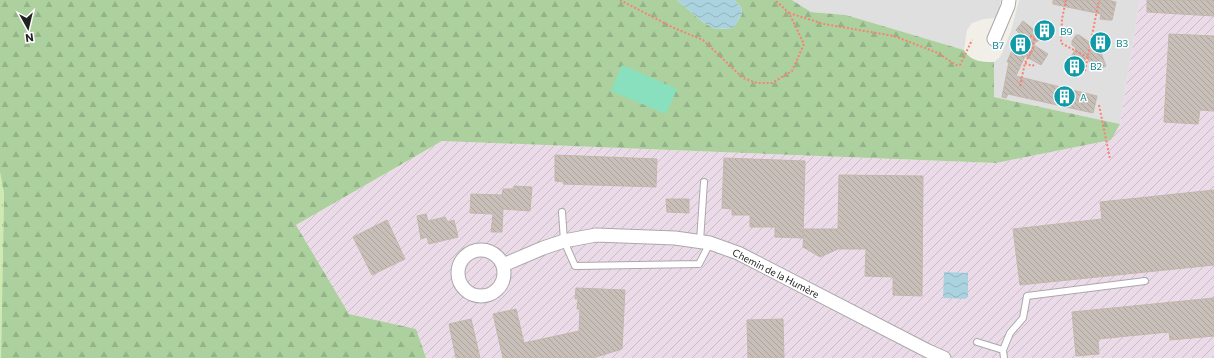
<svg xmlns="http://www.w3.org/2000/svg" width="1214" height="358" font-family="Commissioner,sans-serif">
<defs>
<pattern id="industrial-furrows" width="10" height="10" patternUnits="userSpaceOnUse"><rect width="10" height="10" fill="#ebdbe8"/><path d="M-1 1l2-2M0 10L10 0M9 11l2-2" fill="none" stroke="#c9bcc7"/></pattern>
<pattern id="grass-tufts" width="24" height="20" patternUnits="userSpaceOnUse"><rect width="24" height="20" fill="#cdebb0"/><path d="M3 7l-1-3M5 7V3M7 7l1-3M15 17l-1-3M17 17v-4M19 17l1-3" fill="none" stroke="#b0c997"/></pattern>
<pattern id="forest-firs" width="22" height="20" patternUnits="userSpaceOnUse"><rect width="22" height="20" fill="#add19e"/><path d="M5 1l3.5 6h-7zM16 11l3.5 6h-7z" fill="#95b388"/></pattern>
<pattern id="water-waves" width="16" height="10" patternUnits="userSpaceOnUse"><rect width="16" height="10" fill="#aad3df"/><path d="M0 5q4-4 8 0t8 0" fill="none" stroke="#92b5bf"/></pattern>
<pattern id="building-back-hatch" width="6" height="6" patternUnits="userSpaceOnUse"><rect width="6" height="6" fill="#c7bfb8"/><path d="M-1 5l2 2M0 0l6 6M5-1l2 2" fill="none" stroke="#aba49e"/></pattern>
</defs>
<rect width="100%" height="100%" fill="#f2efe9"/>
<path fill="#e0dfdf" d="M792 0H1001L997 18 984 19 972 23 967 30 964 50 846 15 811 12Z
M1019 0H1140L1120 124 994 97V62L1000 57 1003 51 1011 31Z"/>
<path fill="url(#industrial-furrows)" d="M1140 0H1214V358H426L415 329 349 314 296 225 442 141 996 163 1111 140 1120 124Z"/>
<path fill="url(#grass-tufts)" d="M0 172 4 193 1 358H0Z"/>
<path fill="url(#forest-firs)" d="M0 0H677L704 23 716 29 733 28 742 14 741 7 734 0H792L811 12 846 15 964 50C971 62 982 62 994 62V97L1120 124 1111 140 996 163 442 141 296 225 349 314 416 329 426 358H1L4 193 0 172Z"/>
<path fill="#88e0be" d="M622 65 677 89 666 114 611 91Z"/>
<path fill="url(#water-waves)" d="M677 0H734L741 7 742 14 733 28 716 29 704 23Z
M944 272 968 273V297L965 299 943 298Z"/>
<path fill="url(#building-back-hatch)" stroke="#c4b6ab" d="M1053 0H1107L1116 2 1112 20H1108L1100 19 1101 14 1053 4Z
M1147 0H1214V16L1147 12Z
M1023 21 1033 29 1049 22 1054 33 1032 44 1048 54 1041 65 1025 56 1016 76 1097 96 1093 113 1008 94 1006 98 1002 97 1009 62H1007L1013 48 1011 46 1019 33 1016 30Z
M1101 34 1110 42 1101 53 1106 66 1093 71 1087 56 1078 74 1065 68 1076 48 1072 45V41L1076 35H1079L1092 44Z
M1169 34 1214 36V111L1200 110 1198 124 1164 122Z
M555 155 657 159 656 187 563 184 564 182 555 181Z
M724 158 805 161 803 238 775 237V227H750V215H732V209L722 208Z
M839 175 923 176 922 296 893 295V277L865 276 866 249H838L820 257 803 247 804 229H838Z
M514 186 532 187 530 211 503 209 502 232H491L493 214 470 213 471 194 502 195 503 189H514Z
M1214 190V265L1020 285 1013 229 1102 219 1100 202Z
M666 199H689V213L667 212Z
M426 214 428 221 445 217 448 222 454 220 458 237 429 244 427 237 421 239 417 216Z
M387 220 405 259 372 275 353 237Z
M576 288 625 290 622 349 593 358H503L493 314 516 309 524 343 579 331 580 309H577L578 299H575Z
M1214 298V336L1170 340 1169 332 1098 339 1099 354 1076 356 1072 312Z
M471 319 480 358H456L449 324Z
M783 319 784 358H748L747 320Z"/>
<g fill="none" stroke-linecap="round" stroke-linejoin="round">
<defs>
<path id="service" d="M562 212 564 241 575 266 699 264 710 243
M700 241 704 182
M977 342 1003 350
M1004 358 1003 350 1010 333 1023 318 1027 296 1145 281"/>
<path id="minor" d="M994 39 1008 6 1009 0
M458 273a23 23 0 1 1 46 0a23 23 0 1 1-46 0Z
M503 265 543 248 564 241 596 235 675 238 710 243 738 253 928 351 944 358"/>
</defs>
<use href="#service" stroke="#a9a9a9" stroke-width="8"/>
<use href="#minor" stroke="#a9a9a9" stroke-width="15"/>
<path stroke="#fa8072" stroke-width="2" stroke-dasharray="2 2" stroke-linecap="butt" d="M620 0 674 28 703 40 743 78 757 83H772L792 71 804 44 789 13 775 0
M1066 0 1062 19 1061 43 1087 57
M789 13 824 24 894 36 938 53 956 65H960L972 40
M1030 36 1034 39
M1026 50 1031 53
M1025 63 1032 66 1036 64
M1085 71 1099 0
M1020 86 1025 63 1033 49 1035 35 1037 34
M1099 105 1110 159"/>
<use href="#service" stroke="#fff" stroke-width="6"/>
<use href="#minor" stroke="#fff" stroke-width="13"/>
</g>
<defs>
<symbol id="building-disc" viewBox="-11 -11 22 22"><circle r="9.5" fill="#0f9aa8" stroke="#fff"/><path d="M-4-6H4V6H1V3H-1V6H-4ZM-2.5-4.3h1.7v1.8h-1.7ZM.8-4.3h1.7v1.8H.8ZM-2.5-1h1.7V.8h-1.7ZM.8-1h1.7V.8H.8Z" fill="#fff"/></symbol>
</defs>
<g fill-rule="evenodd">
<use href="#building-disc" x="1032" y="18" width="25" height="25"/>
<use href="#building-disc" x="1088" y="30" width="25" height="25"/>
<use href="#building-disc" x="1008" y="32" width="25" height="25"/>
<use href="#building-disc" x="1062" y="54" width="25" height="25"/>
<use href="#building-disc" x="1052" y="84" width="25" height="25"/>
</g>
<g text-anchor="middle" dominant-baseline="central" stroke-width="3" stroke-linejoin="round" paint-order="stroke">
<g font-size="10" fill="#0d838f" stroke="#fff" text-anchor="start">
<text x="1060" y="31">B9</text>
<text x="1116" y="43">B3</text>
<text x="1004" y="45" text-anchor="end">B7</text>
<text x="1090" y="66">B2</text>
<text x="1080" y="97">A</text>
</g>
<g font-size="10" fill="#222" stroke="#fff">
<text transform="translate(776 273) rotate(27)">Chemin de la Humère</text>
</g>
</g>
<g transform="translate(28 28) rotate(172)" stroke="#ffffff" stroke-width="3" paint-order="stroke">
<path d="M0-3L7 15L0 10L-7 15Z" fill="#222222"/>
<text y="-6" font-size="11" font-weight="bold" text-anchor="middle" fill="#222222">N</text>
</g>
</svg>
